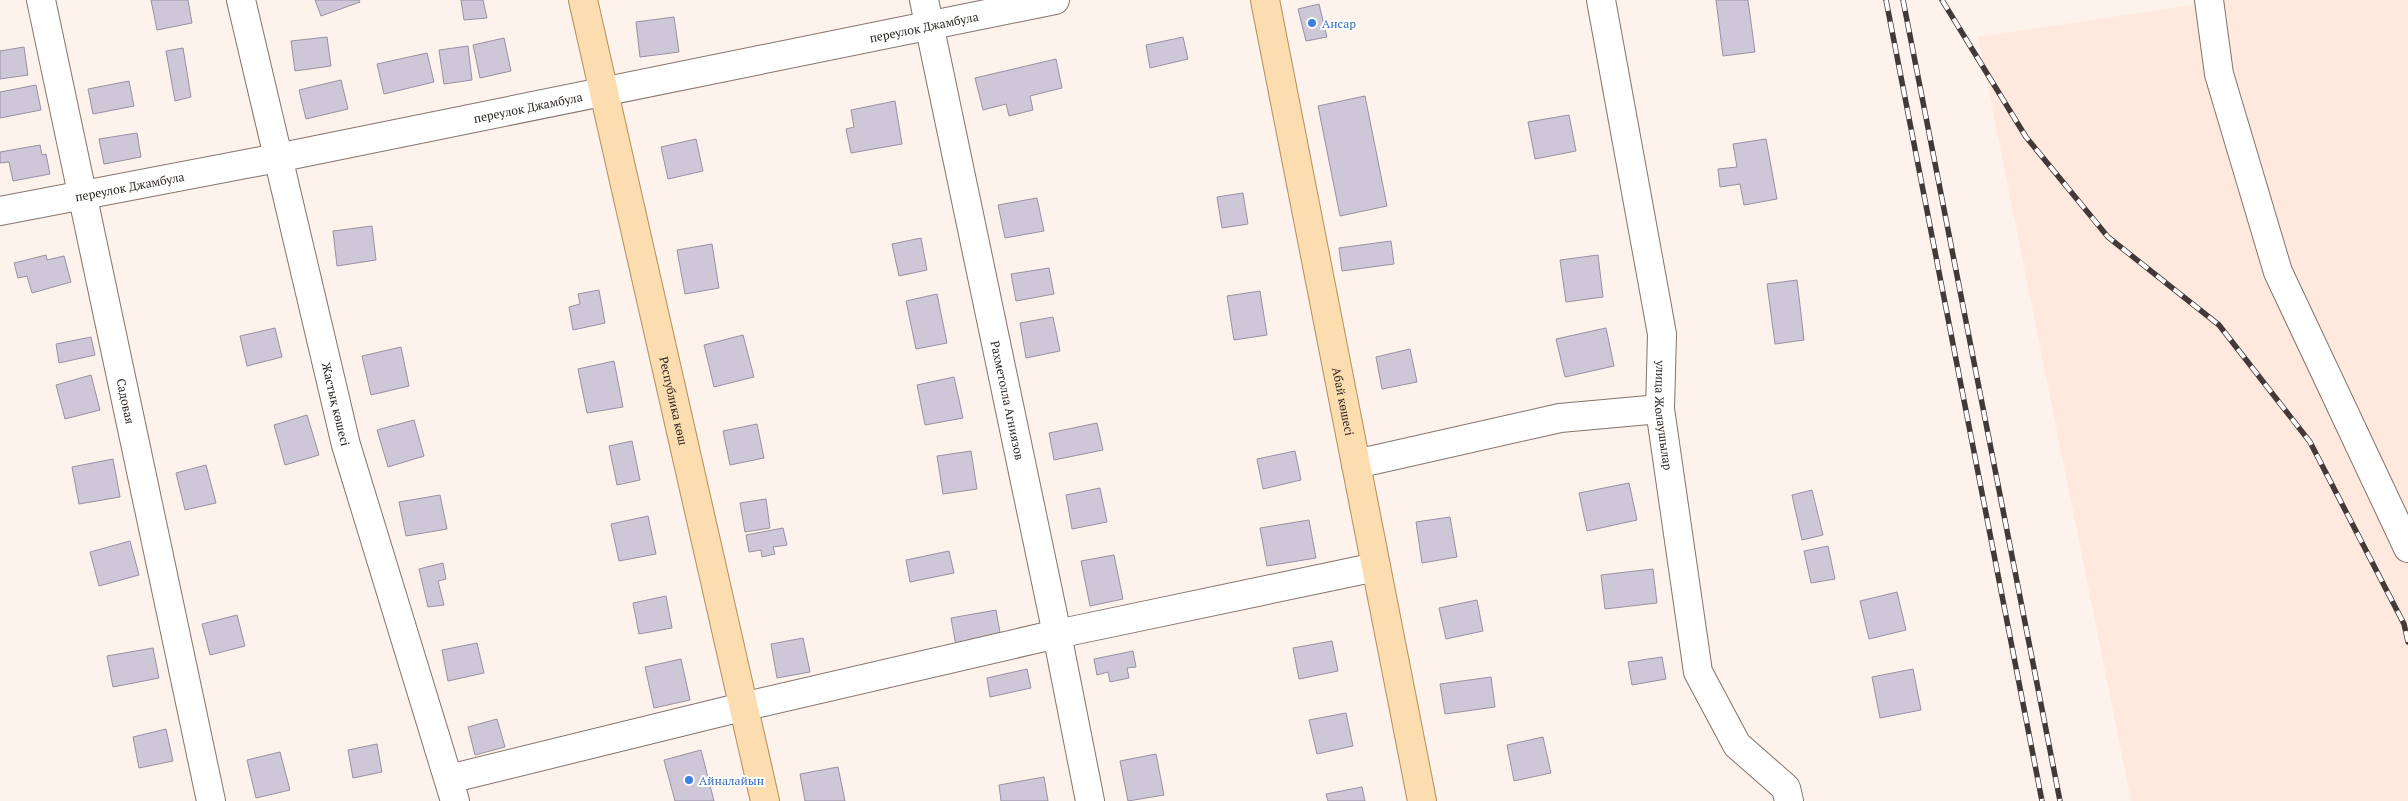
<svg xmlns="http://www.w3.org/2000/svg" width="2408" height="801" font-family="'PT Serif',serif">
<rect width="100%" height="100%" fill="#fef2ec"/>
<path fill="#ffe9de" d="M2225 0H2408V801H2131L1978 37Z"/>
<path fill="#cec7d8" stroke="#9891a1" d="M151 0H188L192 23 157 30Z
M315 0H359L360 2 321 16Z
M461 0H483L487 18 464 20Z
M1716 0H1748L1755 52 1723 56Z
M1319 4 1327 37 1306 41 1298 9Z
M674 17 679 52 640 57 636 22Z
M327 37 331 66 295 71 291 41Z
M1183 37 1188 59 1150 68 1146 45Z
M504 38 511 71 480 78 473 45Z
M468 46 472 80 444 84 439 50Z
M24 47 28 75 0 79V51Z
M183 48 191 97 175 101 166 51Z
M427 53 434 82 384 94 377 64Z
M1056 59 1062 88 1030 96 1033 110 1009 116 1006 104 983 110 975 78Z
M341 80 348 109 306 119 299 90Z
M129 81 134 106 93 114 88 89Z
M36 85 41 110 0 118V92Z
M1365 96 1387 206 1340 216 1318 106Z
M895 101 902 144 851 153 846 129 854 127 851 110Z
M1569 115 1576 151 1535 159 1528 122Z
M137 133 141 157 104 164 99 139Z
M696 139 703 171 668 179 661 147Z
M1766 139 1777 199 1744 205 1740 184 1720 187 1718 169 1737 167 1733 144Z
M40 145 42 155 46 154 50 174 13 181 9 162 0 163V152Z
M1243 193 1248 224 1222 228 1217 197Z
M1037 198 1044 231 1005 238 998 205Z
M372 226 376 260 337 266 333 231Z
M921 238 927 270 899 276 892 244Z
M1391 241 1394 264 1342 271 1339 248Z
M712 244 719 288 685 294 677 250Z
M46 255 47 260 64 256 71 282 32 293 27 276 18 278 14 263Z
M1598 255 1603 297 1566 302 1560 260Z
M1049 268 1054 294 1016 301 1011 274Z
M1797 280 1804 340 1775 344 1767 284Z
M599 290 605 323 573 330 569 307 580 304 578 294Z
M1260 291 1267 335 1234 340 1227 296Z
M937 294 947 343 916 349 906 301Z
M1053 317 1060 351 1026 358 1020 323Z
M275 328 282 357 247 366 240 336Z
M1606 328 1614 366 1565 377 1556 339Z
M743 335 754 377 714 387 704 345Z
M91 337 95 355 59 363 56 344Z
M401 347 409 386 371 395 362 356Z
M1410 349 1417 382 1382 389 1376 357Z
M614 361 623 407 587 413 578 369Z
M91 375 100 410 65 419 56 385Z
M954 377 963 418 925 425 917 385Z
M307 415 319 455 285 465 274 425Z
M414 420 424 456 388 467 377 430Z
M1097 423 1103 450 1054 460 1049 433Z
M757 424 764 458 730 465 723 431Z
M632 441 640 480 617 485 609 446Z
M971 451 977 489 943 494 937 456Z
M1295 451 1301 480 1263 489 1257 459Z
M113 459 120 497 79 504 72 467Z
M206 465 216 503 185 510 176 473Z
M1629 483 1637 520 1587 531 1579 493Z
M1100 488 1107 522 1072 529 1066 495Z
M1812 490 1823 535 1802 540 1792 495Z
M440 495 447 529 406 536 399 502Z
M766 499 770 528 745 532 740 503Z
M648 516 656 554 619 561 611 524Z
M1450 517 1457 557 1422 563 1416 522Z
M1309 520 1316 558 1267 566 1260 528Z
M783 528 787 545 773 547 775 554 762 557 761 550 749 552 746 535Z
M130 541 139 575 99 586 90 552Z
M1828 546 1835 579 1811 583 1804 551Z
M949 551 954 573 910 582 906 560Z
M1114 555 1123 599 1090 606 1081 561Z
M443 563 446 579 438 581 444 605 428 607 419 569Z
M1653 569 1657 603 1605 609 1601 575Z
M1897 592 1906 630 1869 639 1860 601Z
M666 596 672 628 639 634 633 603Z
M1477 600 1483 631 1446 639 1439 608Z
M996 610 1001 638 956 646 951 618Z
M237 615 245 646 210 655 202 624Z
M803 638 810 672 777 678 771 644Z
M1332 641 1338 671 1299 679 1293 648Z
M477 643 484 673 448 681 442 650Z
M153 648 159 678 113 687 107 656Z
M1133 651 1136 667 1127 668 1129 678 1110 682 1108 672 1097 675 1094 659Z
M1662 657 1666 679 1632 685 1628 662Z
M681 659 690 700 654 708 645 667Z
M1027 669 1031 688 990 697 987 678Z
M1913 669 1921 710 1880 718 1872 677Z
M1491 677 1495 707 1445 714 1440 684Z
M1346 713 1353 746 1317 754 1309 720Z
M497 719 505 747 475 755 468 727Z
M166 729 173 761 139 768 133 737Z
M1543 737 1551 773 1514 781 1507 745Z
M377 744 382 772 353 778 348 750Z
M701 750 714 801H675L664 760Z
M280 752 290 790 256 798 247 760Z
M1156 754 1164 795 1128 801 1120 761Z
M838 767 845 801H805L800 774Z
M1044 777 1048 801H1001L999 785Z
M1362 787 1365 801H1328L1326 794Z"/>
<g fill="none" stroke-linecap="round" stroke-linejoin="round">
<defs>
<g id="minor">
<path id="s1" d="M41 0 211 801"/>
<path id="s2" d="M241 0 346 445 455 801"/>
<path id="s3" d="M924 0 1057 634 1090 801"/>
<path id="s4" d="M1601 0 1662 334 1660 409 1698 672 1737 745 1786 788 1789 801"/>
<path d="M2209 0 2219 74 2278 272 2408 548"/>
<path id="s5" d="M0 211 277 158 1055 0"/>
<path d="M1356 464 1560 418 1660 409"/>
<path d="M449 779 742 707 1057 634 1376 567"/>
</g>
<g id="major">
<path id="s6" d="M583 0 765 801"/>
<path id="s7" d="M1265 0 1422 801"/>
</g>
</defs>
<use href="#minor" stroke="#84736a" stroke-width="30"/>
<use href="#major" stroke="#b18e5c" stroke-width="30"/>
<use href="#minor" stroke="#fff" stroke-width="28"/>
<use href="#major" stroke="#fbddb0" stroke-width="28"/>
<defs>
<path id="rail" d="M1886 0 2042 801
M1903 0 2060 801
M1942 0 2026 137 2108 237 2219 325 2310 442 2404 624 2408 642"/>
</defs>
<use href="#rail" stroke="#423a36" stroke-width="5.5"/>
<use href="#rail" stroke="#fff" stroke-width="4" stroke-dasharray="11" stroke-linecap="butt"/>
</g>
<g fill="#3f7fe0" stroke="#fff" stroke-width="2">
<circle cx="1312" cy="23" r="5"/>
<circle cx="689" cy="780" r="5"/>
</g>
<g text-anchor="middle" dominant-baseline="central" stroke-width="4" stroke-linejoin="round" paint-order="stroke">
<g font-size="12" fill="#366cbe" stroke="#fff" text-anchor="start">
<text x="1322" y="23">Ансар</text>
<text x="699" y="780">Айналайын</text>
</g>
<g font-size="12" fill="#2c2521" stroke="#fff">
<text stroke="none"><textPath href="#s5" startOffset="942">переулок Джамбула</textPath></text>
<text stroke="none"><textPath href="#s5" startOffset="538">переулок Джамбула</textPath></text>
<text stroke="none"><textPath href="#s5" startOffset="132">переулок Джамбула</textPath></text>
<text stroke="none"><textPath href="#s1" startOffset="410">Садовая</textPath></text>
<text stroke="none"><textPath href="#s3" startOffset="409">Рахметолла Агниязов</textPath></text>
<text stroke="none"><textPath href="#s7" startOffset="409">Абай көшесі</textPath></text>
<text stroke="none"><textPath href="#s6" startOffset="411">Республика көш</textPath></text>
<text stroke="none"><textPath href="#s2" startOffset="415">Жастық көшесі</textPath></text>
<text stroke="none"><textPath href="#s4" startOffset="421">улица Жолаушылар</textPath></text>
</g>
</g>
</svg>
